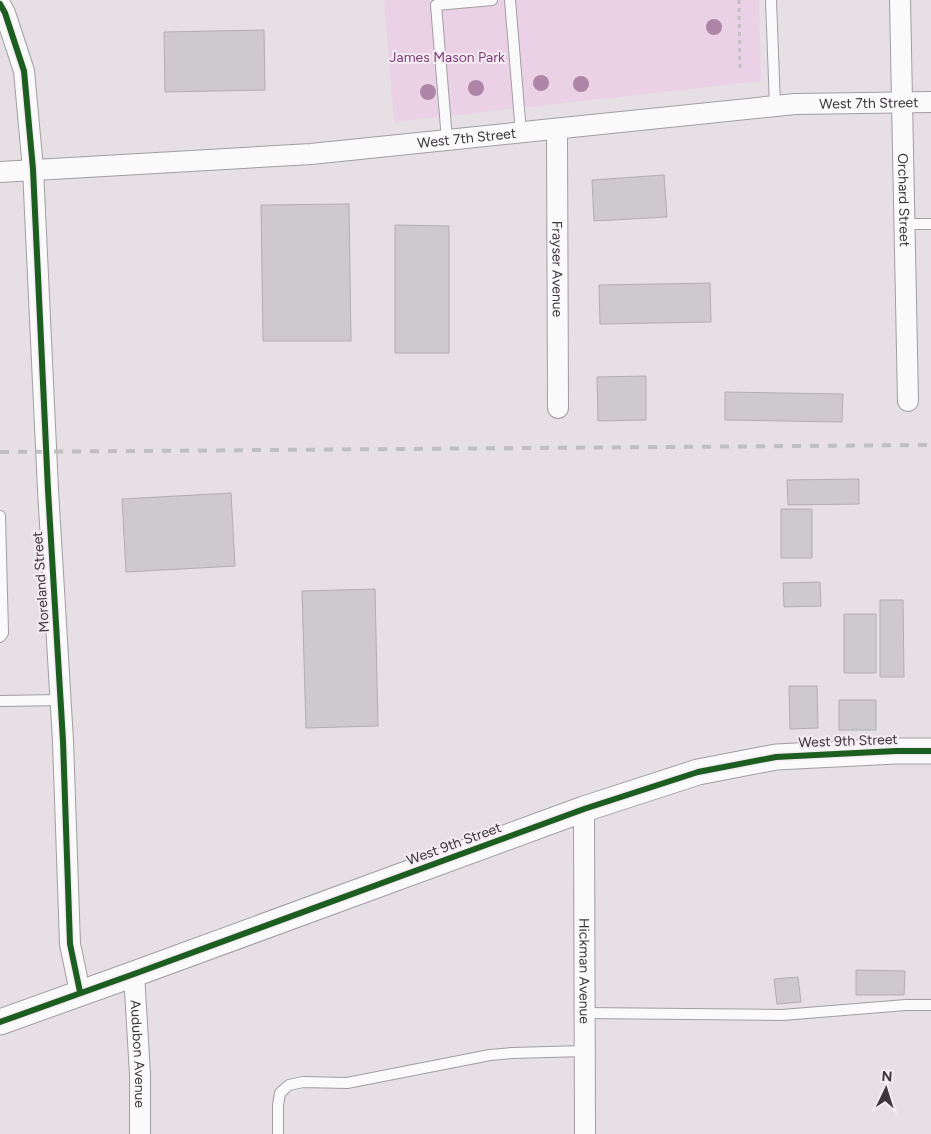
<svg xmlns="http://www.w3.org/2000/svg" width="931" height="1134" font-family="Figtree,sans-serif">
<rect width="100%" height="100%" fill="#e6e0e5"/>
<path fill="#ead1e6" d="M384 0H759L761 81 394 122Z"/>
<path fill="#cec9cd" stroke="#b2adb1" d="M264 30 265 90 165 92 164 32Z
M664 175 667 217 594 221 592 180Z
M349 204 351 341H263L261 205Z
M395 225 449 226V353H395Z
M710 283 711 322 600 324 599 285Z
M646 376V420L598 421 597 377Z
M725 392 843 394 842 422 725 420Z
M859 479V504L788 505 787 480Z
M231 493 235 566 126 572 122 499Z
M781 509H812V558H781Z
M820 582 821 606 784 607 783 583Z
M375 589 378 726 306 728 302 591Z
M880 600H903L904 677H880Z
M844 614H876V673H844Z
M789 686H817L818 728 790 729Z
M839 700H876V730H839Z
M856 970 905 971 904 995H856Z
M798 977 801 1002 777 1004 774 979Z"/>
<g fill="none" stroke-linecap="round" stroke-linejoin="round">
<defs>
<path id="service" d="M510 0 521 133
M771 0 775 106
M447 140 436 5 492 0
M904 224H931
M0 516 3 633 0 637
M0 701 61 700
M584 1013 782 1015 906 1005H931
M278 1134V1105L280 1093 289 1085 303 1082 347 1083 490 1055 512 1053 585 1051"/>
<g id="minor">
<path id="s1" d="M900 0 908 401"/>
<path d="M0 4 5 13 24 71 33 169 48 490 63 741 70 944 80 992"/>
<path id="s2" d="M557 129 558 408"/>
<path id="s3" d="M0 172 311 154 795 104 931 102"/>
<path id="s4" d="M584 809 585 1134"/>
<path id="s5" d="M134 974 140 1074V1134"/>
</g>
<path id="tertiary" d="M0 1022 134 974 584 809 698 772 776 757 896 751H931"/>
</defs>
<use href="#service" stroke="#a19da1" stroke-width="12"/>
<use href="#minor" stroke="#a19da1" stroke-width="22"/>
<use href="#tertiary" stroke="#a19da1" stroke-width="27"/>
<path stroke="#c3c0c2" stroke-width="3" stroke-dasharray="4 4" stroke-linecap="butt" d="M739 0 740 69"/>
<use href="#service" stroke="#fbfafb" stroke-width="10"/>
<use href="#minor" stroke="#fbfafb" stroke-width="20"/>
<use href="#tertiary" stroke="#fbfafb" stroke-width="25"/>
<path stroke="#c0bfc0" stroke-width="4" stroke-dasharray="9 9" stroke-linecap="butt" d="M0 452 931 445"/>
<defs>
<path id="cycleway" d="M0 4 5 13 24 71 33 169 48 490 63 741 70 944 80 992
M0 1022 134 974 584 809 698 772 776 757 896 751H931"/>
</defs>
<use href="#cycleway" stroke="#f5ebf3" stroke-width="9"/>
<use href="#cycleway" stroke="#1b5e20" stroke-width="6"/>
</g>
<g fill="#ac85a7">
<circle cx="714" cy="27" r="8"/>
<circle cx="541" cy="83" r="8"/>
<circle cx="581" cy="84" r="8"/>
<circle cx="476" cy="88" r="8"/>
<circle cx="428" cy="92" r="8"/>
</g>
<g text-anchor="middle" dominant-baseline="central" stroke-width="4" stroke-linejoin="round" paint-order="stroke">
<g font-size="14" fill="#7c3b74" stroke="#f5ebf3">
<text x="447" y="57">James Mason Park</text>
</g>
<g font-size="14" fill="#3a363a" stroke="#f5ebf3">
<text stroke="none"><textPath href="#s3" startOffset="872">West 7th Street</textPath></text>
<text stroke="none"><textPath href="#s3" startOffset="468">West 7th Street</textPath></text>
<text stroke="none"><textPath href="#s1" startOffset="200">Orchard Street</textPath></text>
<text stroke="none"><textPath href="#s2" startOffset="140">Frayser Avenue</textPath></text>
<text transform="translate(41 582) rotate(-94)">Moreland Street</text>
<text transform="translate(848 741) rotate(-2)">West 9th Street</text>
<text transform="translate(454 844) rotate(-20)">West 9th Street</text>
<text stroke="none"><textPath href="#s4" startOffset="162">Hickman Avenue</textPath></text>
<text stroke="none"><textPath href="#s5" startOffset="80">Audubon Avenue</textPath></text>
</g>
</g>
<g transform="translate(886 1089) rotate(4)" stroke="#f5ebf3" stroke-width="4" paint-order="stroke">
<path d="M0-4L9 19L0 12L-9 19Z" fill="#3a363a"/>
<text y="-8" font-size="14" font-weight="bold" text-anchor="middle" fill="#3a363a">N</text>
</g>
</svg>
